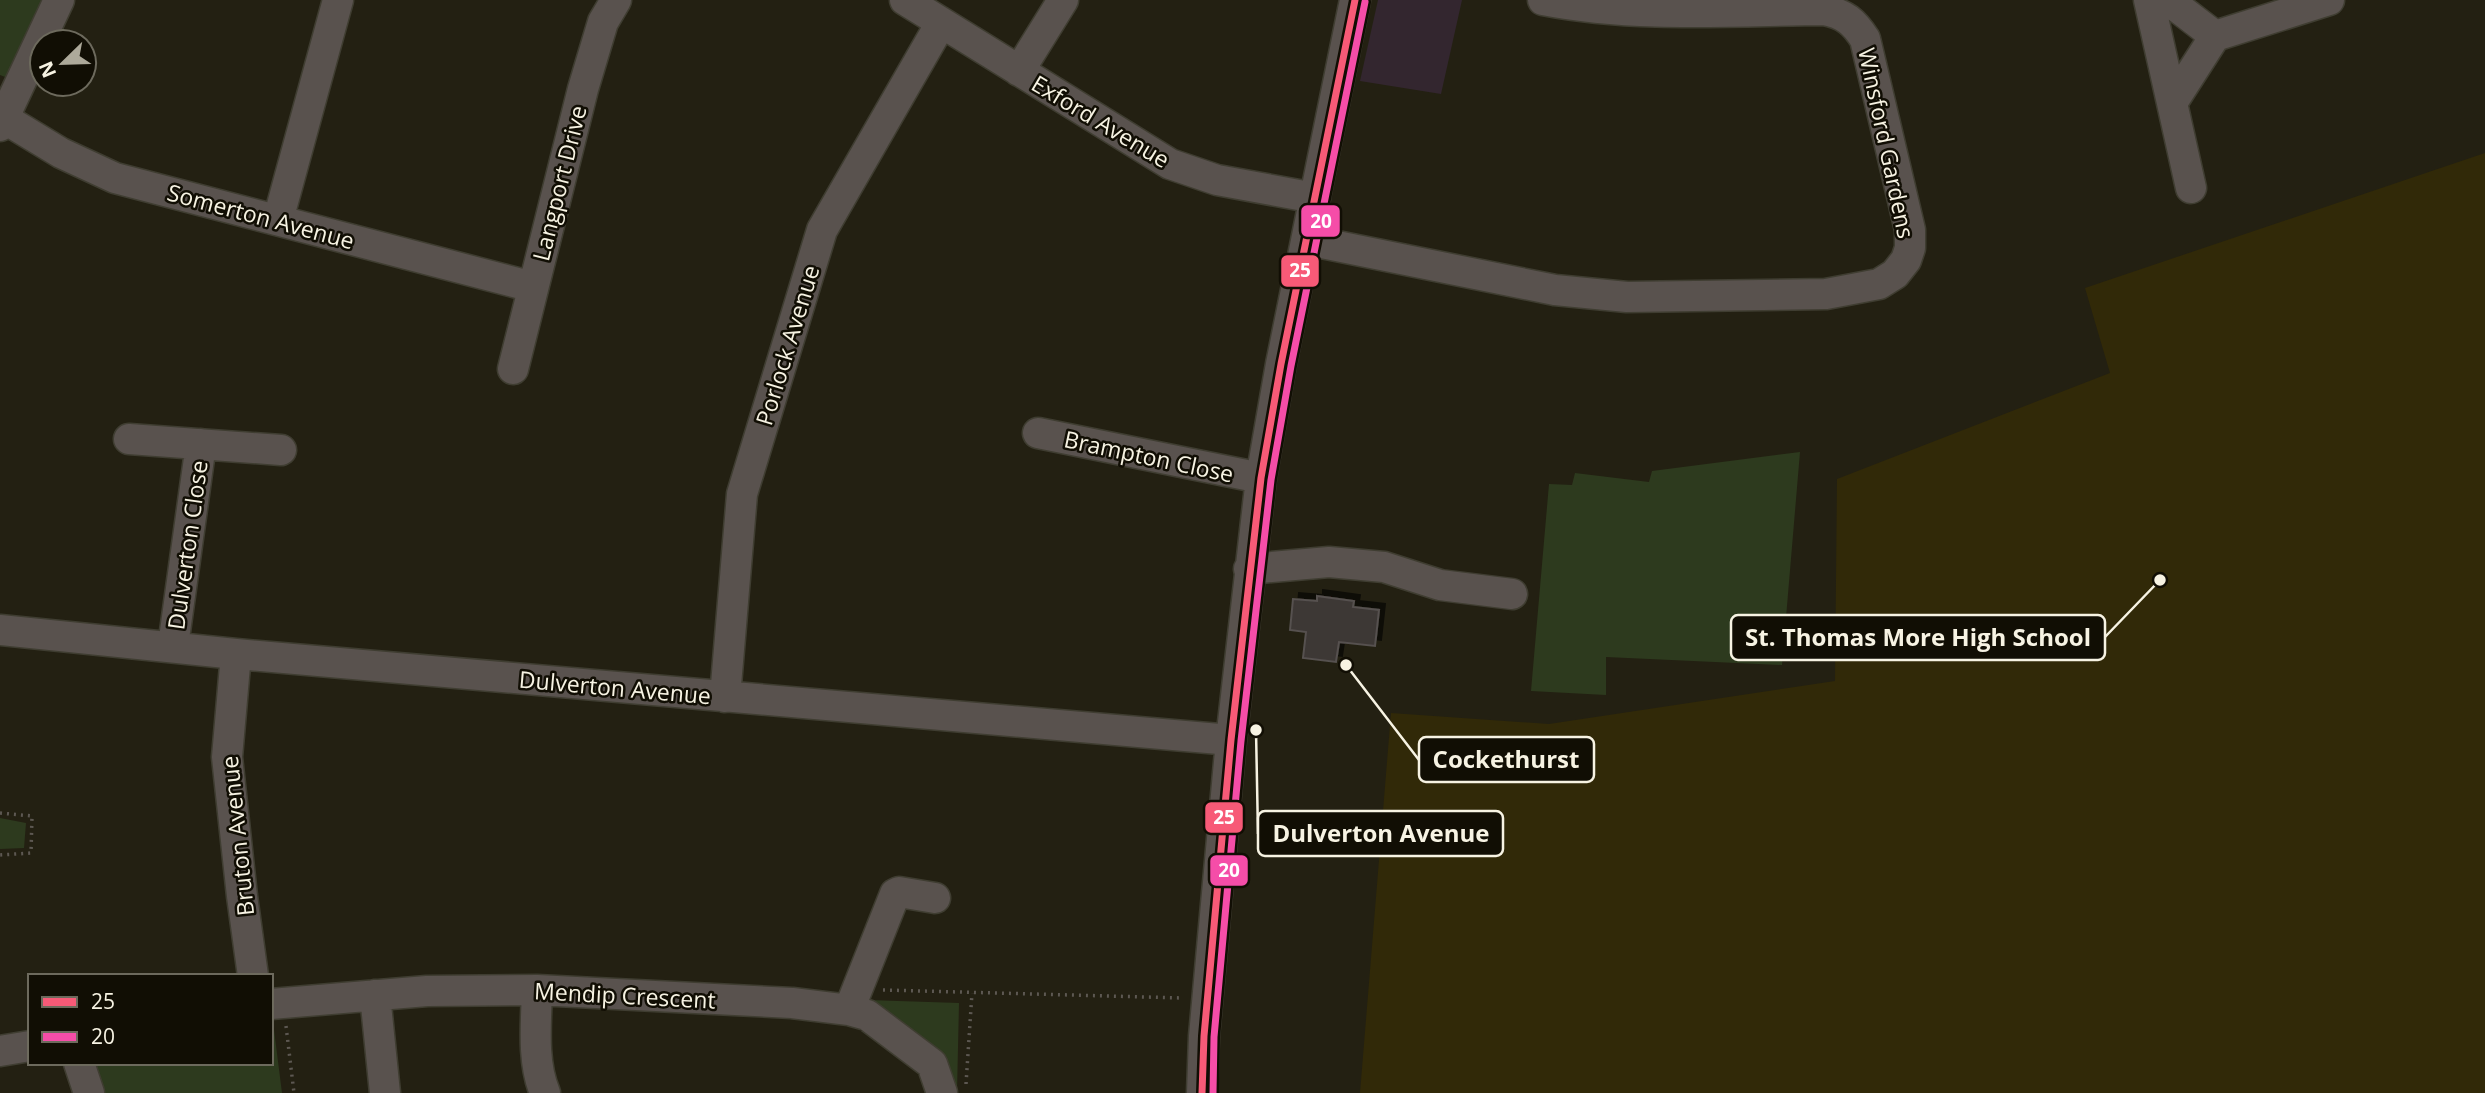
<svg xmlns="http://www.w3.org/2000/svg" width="2485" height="1093" font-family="'Open Sans',sans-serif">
<defs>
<filter id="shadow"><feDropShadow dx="6" dy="-6" stdDeviation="0" flood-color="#0009"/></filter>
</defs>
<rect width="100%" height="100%" fill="#232012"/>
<path fill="#33262f" d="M1378 0H1462L1441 94 1360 81Z"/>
<path fill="#312908" d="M2485 153V1093H1360L1391 713 1549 724 1835 681 1837 479 2110 373 2085 288Z"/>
<path fill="#2d3a1e" d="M0 0H55L13 80 0 75Z
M1800 452 1782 665 1606 657V695L1531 691 1549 484 1572 485 1575 473 1649 482 1652 471Z
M0 818 26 823 24 848 0 849Z
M868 1000 959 1003 957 1093H952Z
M272 1014 282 1093H99L89 1063H271Z"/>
<path fill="#3e3836" stroke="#56514f" stroke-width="2" filter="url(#shadow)" d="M1317 596 1354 601 1353 607 1379 610 1375 646 1339 642 1336 662 1303 658 1306 632 1290 630 1293 599 1317 601Z"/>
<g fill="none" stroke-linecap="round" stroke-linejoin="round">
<defs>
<path id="minor" d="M905 0 1170 164 1217 180 1315 198
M2149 0 2191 188
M2168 0 2215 36 2329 0
M1019 71 1063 0
M2172 103 2215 36
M0 116 61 153 115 178 533 287
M0 126 59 0
M278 220 338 0
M1307 240 1555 290 1627 297 1826 294 1879 284 1895 274 1906 260 1910 248V230L1865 39C1854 22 1845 14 1824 10 1730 11 1636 18 1543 0
M513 369 583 89 603 22 616 0
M1038 433 1261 478
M129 439 281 450
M1249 569 1329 562 1384 567 1440 585 1512 594
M0 630 236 654 1231 740
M173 646 201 444
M236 654 227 757 242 896 253 976
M725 697 742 494 822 230 941 23
M537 990C536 1024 532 1062 545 1093
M375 995 385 1093
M271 1004 427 991 537 990 792 1003 849 1010 867 1015 932 1064 942 1093
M849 1010 895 894 899 892 935 898
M0 1051 30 1046
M79 1063 89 1093
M1202 1093 1204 1036 1231 740 1261 478 1281 364 1355 0"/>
</defs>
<use href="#minor" stroke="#3f3d31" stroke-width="33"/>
<path stroke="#5d5852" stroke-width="3.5" stroke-dasharray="2 5" stroke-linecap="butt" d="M0 813 32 816 31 853 0 855
M883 990 1183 998
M286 1026 294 1093
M966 1084 972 993"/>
<use href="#minor" stroke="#59524e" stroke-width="30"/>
<defs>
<path id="bus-1" d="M1202 1093 1204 1036 1231 740 1261 478 1281 364 1355 0"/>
<path id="bus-2" d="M1213 1093 1214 1037 1241 741 1271 480 1291 366 1365 2"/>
</defs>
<use href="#bus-1" stroke="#110e04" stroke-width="12"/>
<use href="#bus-2" stroke="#110e04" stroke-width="12"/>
<use href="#bus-1" stroke="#f75a77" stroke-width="7"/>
<use href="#bus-2" stroke="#f54da8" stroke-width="7"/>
</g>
<g text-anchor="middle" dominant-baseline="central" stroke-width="5" stroke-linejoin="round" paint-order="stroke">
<g font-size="23" fill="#f7f3e3" stroke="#110e04">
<text transform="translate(1101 121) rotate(31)">Exford Avenue</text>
<text transform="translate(1887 143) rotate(78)">Winsford Gardens</text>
<text transform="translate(559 183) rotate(-76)">Langport Drive</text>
<text transform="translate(261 216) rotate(15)">Somerton Avenue</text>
<text transform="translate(787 345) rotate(-73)">Porlock Avenue</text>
<text transform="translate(1149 456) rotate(12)">Brampton Close</text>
<text transform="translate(187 545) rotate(-82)">Dulverton Close</text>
<text transform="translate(615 687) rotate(5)">Dulverton Avenue</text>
<text transform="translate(237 836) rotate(-96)">Bruton Avenue</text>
<text transform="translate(625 995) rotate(3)">Mendip Crescent</text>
</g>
</g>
<path fill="none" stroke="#f7f3e3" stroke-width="2.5" d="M2160 580L2105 637M1346 665L1419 760M1256 730L1258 834"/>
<g fill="#f7f3e3" stroke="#110e04" stroke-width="2.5">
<circle cx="2160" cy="580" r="7"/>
<circle cx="1346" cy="665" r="7"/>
<circle cx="1256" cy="730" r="7"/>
</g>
<g fill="#110e04" stroke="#f7f3e3" stroke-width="2.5">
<rect x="1731" y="615" width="374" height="45" rx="7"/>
<rect x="1419" y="737" width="175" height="45" rx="7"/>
<rect x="1258" y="811" width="245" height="45" rx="7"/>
</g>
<g font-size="24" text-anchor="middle" font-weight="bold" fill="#f7f3e3">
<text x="1918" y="646">St. Thomas More High School</text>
<text x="1506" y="768">Cockethurst</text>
<text x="1381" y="842">Dulverton Avenue</text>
</g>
<g stroke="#110e04" stroke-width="2.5">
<rect x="1300" y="204" width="41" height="34" rx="7" fill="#f54da8"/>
<rect x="1280" y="254" width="40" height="34" rx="7" fill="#f75a77"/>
<rect x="1204" y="801" width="40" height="33" rx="7" fill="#f75a77"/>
<rect x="1209" y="854" width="40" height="33" rx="7" fill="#f54da8"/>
</g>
<g font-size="19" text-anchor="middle" font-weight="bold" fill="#fff">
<text x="1321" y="228">20</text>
<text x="1300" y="277">25</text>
<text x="1224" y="824">25</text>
<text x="1229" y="877">20</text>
</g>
<rect x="28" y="974" width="245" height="91" fill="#110e04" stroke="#6d6a5d" stroke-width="2"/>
<rect x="42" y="997" width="35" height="10" fill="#f75a77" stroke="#6d6a5d" stroke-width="2"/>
<text x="91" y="1009" font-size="21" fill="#f7f3e3">25</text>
<rect x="42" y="1032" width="35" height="10" fill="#f54da8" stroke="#6d6a5d" stroke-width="2"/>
<text x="91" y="1044" font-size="21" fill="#f7f3e3">20</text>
<g transform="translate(63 63) rotate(247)"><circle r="33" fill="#110e04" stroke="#6d6a5d" stroke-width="2"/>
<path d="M0-5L12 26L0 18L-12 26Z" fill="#ada99a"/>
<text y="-10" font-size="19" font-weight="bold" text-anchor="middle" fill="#f7f3e3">N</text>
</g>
</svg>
